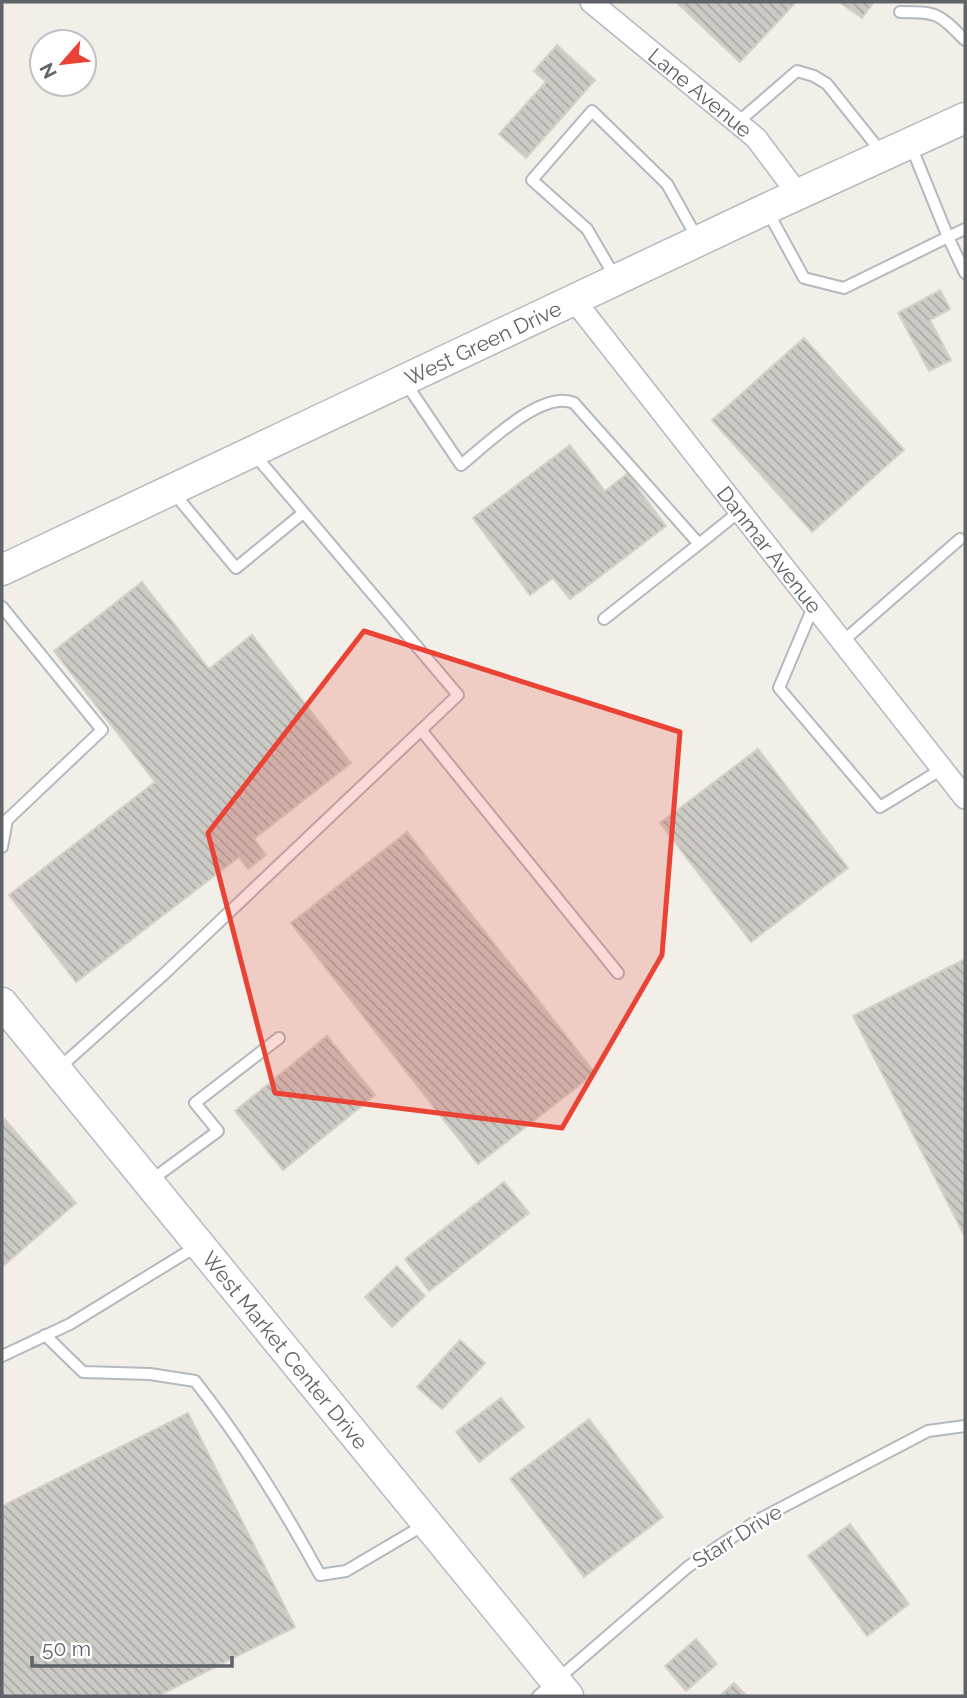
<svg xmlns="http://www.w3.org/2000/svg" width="967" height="1698" font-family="Raleway,sans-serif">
<defs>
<pattern id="building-back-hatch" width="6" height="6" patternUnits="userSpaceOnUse" patternTransform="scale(1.75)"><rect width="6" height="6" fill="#cccac5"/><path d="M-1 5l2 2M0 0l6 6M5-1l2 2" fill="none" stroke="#a9a8a4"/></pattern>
</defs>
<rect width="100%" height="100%" fill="#f1efe8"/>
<path fill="url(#building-back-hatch)" stroke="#d6d1c6" stroke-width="2" d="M676 2H796L740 62Z
M839 2H874L862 18Z
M557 45 595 80 526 158 499 134 546 82 534 71Z
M940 290 950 309 930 320 951 360 929 371 898 313Z
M804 338 904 450 812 532 712 420Z
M570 445 605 491 627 474 666 526 570 599 553 578 530 595 473 518Z
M142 582 209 669 252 635 351 763 254 839 266 855 248 869 239 857 76 982 9 895 155 782 54 651Z
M758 749 848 868 751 942 660 823Z
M407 832 595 1073 478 1164 291 923Z
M965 959V1237L853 1016Z
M327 1036 375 1095 283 1170 235 1111Z
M2 1116 76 1203 2 1267Z
M504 1182 529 1213 429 1291 405 1259Z
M397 1266 425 1296 392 1327 365 1297Z
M460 1340 485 1363 442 1409 417 1387Z
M501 1398 524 1427 479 1462 456 1432Z
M188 1413 295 1627 158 1696H2V1506Z
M589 1419 663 1517 584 1577 510 1479Z
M850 1524 909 1604 867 1636 808 1556Z
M696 1639 717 1664 686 1691 665 1666Z
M734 1683 747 1696H720Z"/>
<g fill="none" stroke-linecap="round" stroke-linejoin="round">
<defs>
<path id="lane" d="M900 12C938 12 938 13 965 40
M737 123 797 71 814 76 827 84 882 153
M768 212 804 278 844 288 948 237 911 146
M965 229 948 237 965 273
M615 277 587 229 532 180 592 111 667 184 697 238
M405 382 461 465C486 445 542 389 574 403L699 544 740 511
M173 492 236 568 303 513
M814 605 779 688 880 807 942 769
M2 607 102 730 7 820 2 847
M604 619 699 544
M842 642 960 539
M421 730 618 973
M59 1068 162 976 458 695 254 454
M150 1181 218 1131 195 1103 279 1038
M45 1335 83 1372 150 1374 195 1381C243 1442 283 1507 320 1575L346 1571 424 1525
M2 1356 70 1324 197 1246
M538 1696 689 1566 758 1520 928 1431 965 1426"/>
<g id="street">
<path id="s1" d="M591 2 756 138 798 194"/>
<path id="s2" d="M574 300 965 798"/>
</g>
<g id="secondary">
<path id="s3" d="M2 570 766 209 965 118"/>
<path id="s4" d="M2 1003 568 1696"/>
</g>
</defs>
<use href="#lane" stroke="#b5b8bc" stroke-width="14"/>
<use href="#street" stroke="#b5b8bc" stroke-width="24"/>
<use href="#secondary" stroke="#b6babf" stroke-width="33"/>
<use href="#lane" stroke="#fff" stroke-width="10"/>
<use href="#street" stroke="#fff" stroke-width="21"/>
<use href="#secondary" stroke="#fff" stroke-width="30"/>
</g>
<path fill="#ea4335" fill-opacity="0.2" stroke="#ea4335" stroke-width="5" stroke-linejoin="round" d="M364 631 680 732 662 955 562 1128 275 1093 208 833Z"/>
<g text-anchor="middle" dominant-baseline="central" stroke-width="5" stroke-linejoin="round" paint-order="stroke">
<g font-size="21" fill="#5f6368" stroke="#fff">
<text stroke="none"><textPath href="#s1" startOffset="142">Lane Avenue</textPath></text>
<text stroke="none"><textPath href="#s3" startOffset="532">West Green Drive</textPath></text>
<text stroke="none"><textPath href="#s2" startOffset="317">Danmar Avenue</textPath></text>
<text stroke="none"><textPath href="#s4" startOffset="448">West Market Center Drive</textPath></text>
<text transform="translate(737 1536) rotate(-32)">Starr Drive</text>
</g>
</g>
<rect width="967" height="1698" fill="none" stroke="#5f6368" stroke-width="7"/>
<g transform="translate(63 63) rotate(242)"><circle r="33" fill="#ffffff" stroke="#bfc1c3" stroke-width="2"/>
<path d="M0-5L12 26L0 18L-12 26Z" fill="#ea4335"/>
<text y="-10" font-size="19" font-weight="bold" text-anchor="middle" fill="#5f6368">N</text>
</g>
<path d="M32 1656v10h200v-10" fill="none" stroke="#5f6368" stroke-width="3.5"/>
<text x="42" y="1656" font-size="21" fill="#5f6368" stroke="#ffffff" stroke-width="5" paint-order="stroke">50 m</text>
</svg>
